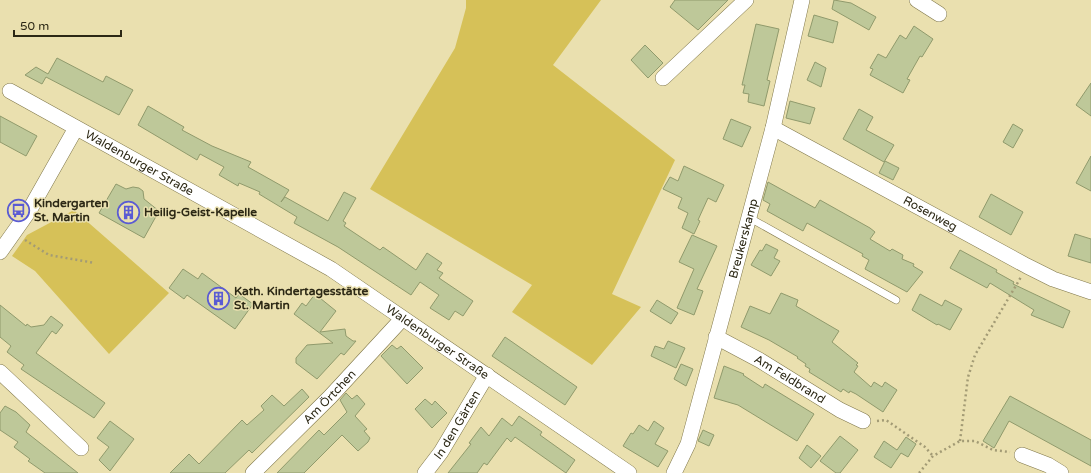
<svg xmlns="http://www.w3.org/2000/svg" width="1091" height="473" font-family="'Varela Round',sans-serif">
<rect width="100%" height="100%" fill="#eae0af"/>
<path fill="#d6c158" d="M466 0H601L553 65 675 160 612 294 641 307 592 365 512 312 532 285 370 189 455 48 466 8Z
M74 210 169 293 109 354 35 271 12 256 27 235Z"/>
<path fill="#bec899" stroke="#909a6c" d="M675 0H728L698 30 670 7Z
M834 0 851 3 876 17 869 30 832 9Z
M814 15 838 22 833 43 808 36Z
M756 24 779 29 767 80 770 81 764 106 748 102 749 94 743 93 745 85H742Z
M914 26 933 39 922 57 920 56 907 79 910 80 903 93 870 75 873 69 870 68 878 54 886 58 900 35 906 39Z
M645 45 663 63 648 78 631 60Z
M57 58 103 82 106 76 133 90 119 115 46 77 42 84 25 75 36 67 48 74Z
M815 62 826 68 821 87 807 80Z
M1091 83V116L1076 105Z
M790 101 815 108 810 124 786 118Z
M148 106 184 127 182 130 212 146 251 162 248 167 289 190 281 202 285 197 328 221 344 192 356 198 343 221 346 223 344 226 380 250 383 247 416 270 427 253 442 263 437 270 443 273 439 278 473 301 463 316 455 311 449 320 430 308 439 295 420 282 411 295 338 247 294 223 297 217 259 194 260 192 239 183 238 186 219 175 224 167 200 154 197 160 138 125Z
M859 109 873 117 866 130 894 145 884 162 843 139Z
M0 116 37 136 26 156 0 142Z
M731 119 751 127 742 147 723 139Z
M1013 124 1023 130 1013 148 1003 142Z
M1091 156V191L1076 183Z
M885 161 899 168 893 180 879 173Z
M684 166 724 185 716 202 708 198 698 220 700 221 694 234 682 228 688 213 678 208 682 198 663 189 670 177 678 181Z
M768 182 815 208 820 200 870 228 875 232 870 239 890 251 892 249 903 255 902 259 914 264 913 266 923 272 907 292 865 269 869 260 862 256 863 254 807 223 803 231 767 211 770 204 763 200Z
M116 184 126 189 133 187 139 188 143 191 144 199 159 211 144 238 99 213Z
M991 194 1023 212 1011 235 979 217Z
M1075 234 1091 239V263L1068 256Z
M692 235 717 246 697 289 703 291 694 315 677 308 694 269 679 262Z
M766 244 778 250 774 258 780 261 771 276 751 265 760 250 762 251Z
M960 250 997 270 996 272 1014 282 1013 284 1070 311 1063 328 1031 315 1034 310 990 283 987 288 950 268Z
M183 269 198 279 202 273 236 298 239 294 253 304 235 329 187 295 184 299 169 288Z
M781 293 798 300 796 306 839 331 832 342 858 363 856 365 858 366 854 372 871 387 874 382 882 387 885 382 897 390 883 412 856 394 850 391 849 393 843 389 841 392 822 380 809 372 810 369 805 366 806 364 797 358 798 357 769 340 741 327 750 306 770 314Z
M315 294 336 311 320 332 345 329 346 336 353 341H356L344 355 341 353 317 379 296 363V358L307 345 333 343 294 314 302 303 306 306Z
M920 294 942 306 945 300 962 309 950 330 938 324 937 325 912 310Z
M657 300 678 313 671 324 650 311Z
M0 305 26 326 27 324 31 327 44 325 51 316 63 325 56 334 52 331 36 353 105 403 94 418 21 369 24 365 7 352 11 346 0 337Z
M505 337 577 387 565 405 492 356Z
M668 341 685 348 676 368 651 356 655 346 664 349Z
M392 345 397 349 401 346 423 368 407 384 381 356Z
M681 364 693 369 686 386 674 379Z
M724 366 744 374 743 375 763 388 765 384 814 414 797 441 738 405 714 398Z
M302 389 309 397 252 453 249 450 225 473H170L189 454 199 464 242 420 247 425 264 410 261 406 272 395 284 406Z
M346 393 352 399 357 395 365 404 355 416 367 429 364 431 370 438 368 442 358 451 342 435 304 473H277L319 430 324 435 347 412 340 400Z
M1010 396 1091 440V466L1009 421 994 448 983 441Z
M425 399 432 405 435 401 447 413 432 428 415 409Z
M5 406 16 412 30 425 26 432 78 473H45L28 461 30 459 14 447 18 442 0 430V413Z
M519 416 542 432 540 435 575 460 566 473 515 437 511 442 507 438 487 465 484 463 477 473H448L471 444 469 443 481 427 489 436 502 418 512 426Z
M110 421 134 439 110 471 99 460 109 447 97 438Z
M654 421 664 428 655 444 668 451 658 467 623 446 631 433 633 434 639 425 648 431Z
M703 430 714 435 709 446 698 441Z
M840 436 858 450 840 473H836L820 461Z
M906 437 916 444 908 457 901 453 891 468 874 457 884 441 897 450Z
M807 445 821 456 811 468 799 458Z"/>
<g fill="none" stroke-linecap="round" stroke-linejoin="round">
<defs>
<path id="service" d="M748 217 896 300"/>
<g id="minor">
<path d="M917 0 939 14"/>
<path d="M663 78 746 0"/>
<path id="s1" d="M10 91 331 269 629 473"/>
<path id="s2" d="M773 128 1027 266 1053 279 1091 292"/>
<path d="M0 252 29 211 76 128"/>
<path id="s3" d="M716 337 761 361 840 410 863 421"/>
<path d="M0 372 81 448"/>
<path d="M1022 455 1048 465 1061 473"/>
<path id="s4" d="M253 473 330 397 402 319"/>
<path id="s5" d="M425 473 441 452 487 375"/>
<path id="s6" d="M674 473 688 444 773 128 802 0"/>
</g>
</defs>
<use href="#service" stroke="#7f7649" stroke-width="8"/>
<use href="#minor" stroke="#7f7649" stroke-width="16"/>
<path stroke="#a39b75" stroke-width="2.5" stroke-dasharray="2 3" stroke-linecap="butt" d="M25 240 49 255 95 263
M877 421 886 420 925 447 933 456
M960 441 968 377 975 355 1021 277
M919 473 933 456 960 441H975L993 450 1010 452"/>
<use href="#service" stroke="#fff" stroke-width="7"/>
<use href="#minor" stroke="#fff" stroke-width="15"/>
</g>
<defs>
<symbol id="bus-ring" viewBox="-11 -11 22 22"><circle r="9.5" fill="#eae0af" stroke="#5a5bd3" stroke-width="1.5"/><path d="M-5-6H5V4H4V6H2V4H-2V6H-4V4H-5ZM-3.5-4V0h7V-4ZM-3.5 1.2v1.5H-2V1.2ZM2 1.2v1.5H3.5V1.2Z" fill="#5a5bd3"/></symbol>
<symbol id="building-ring" viewBox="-11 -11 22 22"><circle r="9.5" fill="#eae0af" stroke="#5a5bd3" stroke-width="1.5"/><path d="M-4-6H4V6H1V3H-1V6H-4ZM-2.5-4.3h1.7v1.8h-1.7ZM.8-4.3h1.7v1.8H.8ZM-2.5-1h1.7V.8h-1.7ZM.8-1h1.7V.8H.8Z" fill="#5a5bd3"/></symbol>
</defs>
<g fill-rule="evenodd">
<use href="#bus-ring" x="6" y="198" width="25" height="25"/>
<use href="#building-ring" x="116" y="200" width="25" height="25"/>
<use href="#building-ring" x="206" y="286" width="25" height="25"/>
</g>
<g text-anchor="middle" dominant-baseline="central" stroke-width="3" stroke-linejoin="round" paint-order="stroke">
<g font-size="12" fill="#2c2815" stroke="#eae0af">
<text stroke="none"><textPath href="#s1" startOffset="148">Waldenburger Straße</textPath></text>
<text stroke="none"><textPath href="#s2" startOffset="179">Rosenweg</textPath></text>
<text stroke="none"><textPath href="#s6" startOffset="245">Breukerskamp</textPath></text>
<text stroke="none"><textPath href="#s1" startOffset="496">Waldenburger Straße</textPath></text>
<text stroke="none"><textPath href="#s3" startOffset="85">Am Feldbrand</textPath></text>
<text stroke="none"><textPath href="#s4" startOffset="108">Am Örtchen</textPath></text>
<text stroke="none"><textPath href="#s5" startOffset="58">In den Gärten</textPath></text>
</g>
<g font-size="12" font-weight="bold" fill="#2c2815" stroke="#eae0af" text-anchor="start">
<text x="34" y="203">Kindergarten<tspan x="34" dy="14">St. Martin</tspan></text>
<text x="144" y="212">Heilig-Geist-Kapelle</text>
<text x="234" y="291">Kath. Kindertagesstätte<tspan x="234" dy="14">St. Martin</tspan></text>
</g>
</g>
<path d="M14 30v6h107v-6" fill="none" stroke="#2c2815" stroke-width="2"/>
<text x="20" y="30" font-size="12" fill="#2c2815" stroke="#eae0af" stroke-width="3" paint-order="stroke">50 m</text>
</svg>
